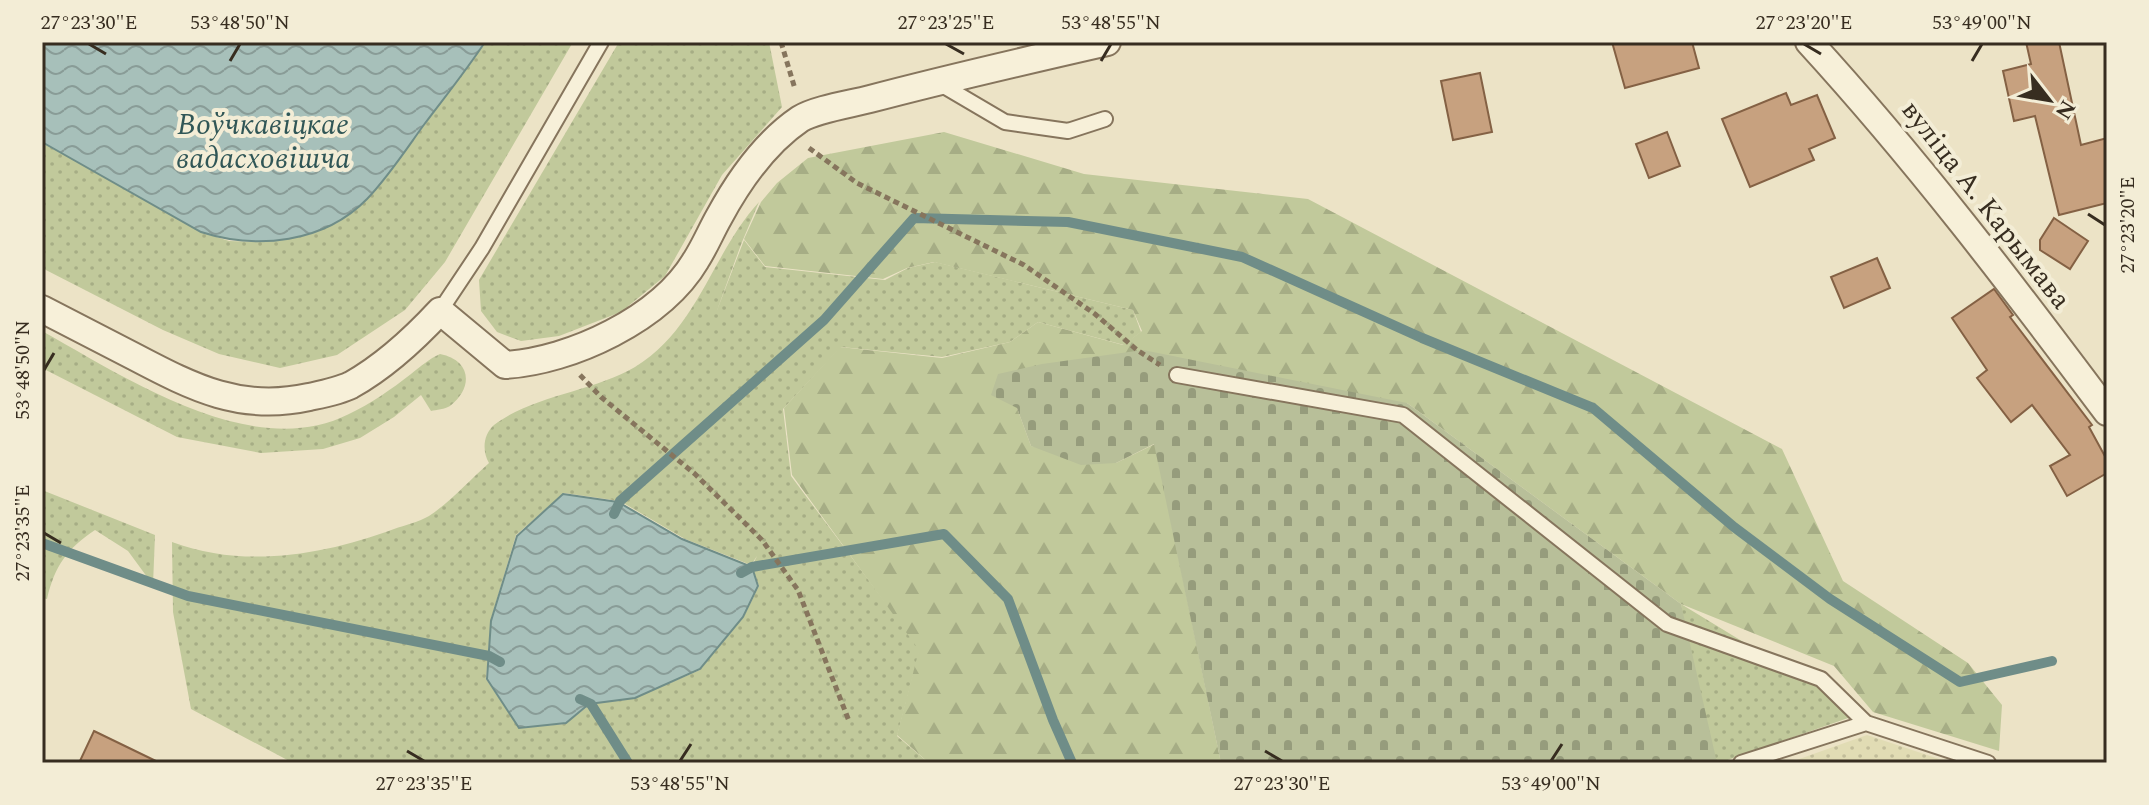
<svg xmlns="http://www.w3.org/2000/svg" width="2149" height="805" font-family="Spectral,serif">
<defs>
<pattern id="farmland-dots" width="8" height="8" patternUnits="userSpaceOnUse" patternTransform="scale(2)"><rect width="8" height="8" fill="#e1dcb4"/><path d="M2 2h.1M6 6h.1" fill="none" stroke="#c2bd9a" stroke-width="1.8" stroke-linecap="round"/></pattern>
<pattern id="green-dots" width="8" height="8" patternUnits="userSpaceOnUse" patternTransform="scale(2)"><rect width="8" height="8" fill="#c1c99b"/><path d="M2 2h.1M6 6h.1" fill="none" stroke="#a6ad85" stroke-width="1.8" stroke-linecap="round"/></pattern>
<pattern id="forest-firs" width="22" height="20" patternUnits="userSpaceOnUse" patternTransform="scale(2)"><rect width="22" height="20" fill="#c1c99b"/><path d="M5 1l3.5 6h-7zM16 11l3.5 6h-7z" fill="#a6ad85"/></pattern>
<pattern id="cemetery-stones" width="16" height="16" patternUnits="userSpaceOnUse" patternTransform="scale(2)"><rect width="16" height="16" fill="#b8bf99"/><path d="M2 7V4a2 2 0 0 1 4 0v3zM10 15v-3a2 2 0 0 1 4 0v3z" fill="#969c7c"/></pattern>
<pattern id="water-waves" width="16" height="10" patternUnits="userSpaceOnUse" patternTransform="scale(2)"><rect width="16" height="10" fill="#a7c0ba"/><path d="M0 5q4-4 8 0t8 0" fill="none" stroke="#899c97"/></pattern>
</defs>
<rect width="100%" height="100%" fill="#ece3c6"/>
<path fill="url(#farmland-dots)" d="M1867 735 1951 763H1788Z"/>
<path fill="url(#green-dots)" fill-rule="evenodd" d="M485 42H573L445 262 405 310 337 355 280 368 219 354 163 330 42 268V142L201 232 229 241 258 242 308 235 337 223 390 172Z
M619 42H769L782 107 722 175 665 276 621 312 559 336 521 341 497 332 481 311 479 280Z
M759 202 742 242 716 313 744 240 765 267 885 280 908 268 935 262 1133 310 1141 332 1124 345 1038 322 1010 342 942 357 841 347 783 409 791 476 920 649 897 736 929 763H293L191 709 173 612 172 542C244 569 324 555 394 529 405 525 419 522 429 516 450 502 470 480 489 463 482 451 483 435 494 425 531 396 595 391 635 367 698 329 712 253 759 202ZM564 493 620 501 685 539 751 565 757 556 752 566 759 586 743 618 700 670 635 698 591 704 565 724 519 728 486 679 491 619 516 535Z
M42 331C125 377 252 463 349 414 370 404 392 389 411 374 421 366 429 359 440 354 471 360 474 387 450 406 445 409 436 410 431 411L421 395 394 417 360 438 323 449 261 453 177 437 42 368Z
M42 490 155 535 153 585 128 551 95 530C67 549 55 565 47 599L42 598Z
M1681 604 1816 686 1851 717 1719 763H1700Z"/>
<path fill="url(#forest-firs)" d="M944 132 1084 174 1308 199 1782 449 1843 581 1968 663 2002 705 1999 751 1873 712 1834 666 1681 604 1407 403 1017 408 1031 446 1116 463 1155 444 1221 763H929L897 735 919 650 792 475 784 408 840 347 942 358 1010 342 1038 322 1123 345 1142 331 1133 310 934 262 907 268 883 279 765 266 744 239 761 202 777 183 808 158Z"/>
<path fill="url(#cemetery-stones)" d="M1143 350 1407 403 1681 604 1717 763H1221L1154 444 1116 463 1081 465 1031 446 1017 408 991 395 998 374 1042 364Z"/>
<path fill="url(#water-waves)" stroke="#6f8d88" stroke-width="2" d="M42 42H485C466 71 444 98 423 126 405 151 388 177 367 199 324 243 257 250 201 232L42 142Z
M563 494 618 502 682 539 752 567 758 586 743 617 700 669 635 698 589 704 566 723 519 728 487 679 491 621 517 536Z"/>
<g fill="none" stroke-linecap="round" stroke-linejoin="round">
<path stroke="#6f8d88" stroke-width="10" d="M614 514 620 501 824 320 914 218 1068 222 1242 257 1422 338 1593 408 1734 527 1830 599 1960 682 2052 661
M42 543 188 596 489 656 500 662
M741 573 752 567 944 534 1008 599 1053 720 1072 763
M580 699 591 704 628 763"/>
</g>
<path fill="#c7a17f" stroke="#846144" stroke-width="2" d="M1612 42H1692L1699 68 1625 88Z
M2026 42H2059L2081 145 2107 138V203L2059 215 2035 116 2014 121 2003 71 2031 64Z
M1480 73 1492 132 1453 140 1441 81Z
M1786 93 1791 105 1817 95 1835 138 1809 149 1814 160 1750 187 1722 119Z
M1667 132 1680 166 1649 178 1636 144Z
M2054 218 2088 241 2070 269 2040 250V240Z
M1877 258 1890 288 1844 308 1831 277Z
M1994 289 2013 315 2010 317 2092 425 2089 427 2107 460V473L2067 496 2050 466 2070 455 2032 405 2011 422 1977 378 1987 370 1952 318Z
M94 731 160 763H79Z"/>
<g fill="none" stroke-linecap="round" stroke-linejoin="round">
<defs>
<path id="lane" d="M937 82 1005 122 1068 131 1105 119
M440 311 482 248 601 42
M1177 375 1403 415 1667 624 1821 679 1866 723 1988 763
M1741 763 1866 723"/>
<path id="street" d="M1809 42C1916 159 2012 285 2107 412
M42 309C73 325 104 341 135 357 194 388 241 412 309 397 323 394 339 391 351 385 385 366 414 339 440 311L505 365C571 361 661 319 696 260 705 246 711 231 719 217 738 182 766 142 800 119 816 109 851 104 870 99 949 78 1028 60 1107 42"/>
</defs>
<use href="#lane" stroke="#86755d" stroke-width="18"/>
<use href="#street" stroke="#86755d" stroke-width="30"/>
<path stroke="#86755d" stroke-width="5" stroke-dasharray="6 4" stroke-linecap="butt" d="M781 42 795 89
M809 148 857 183 1024 265 1095 314 1137 350 1160 365
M580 375 601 397 695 474 762 540 798 590 849 721"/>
<use href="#lane" stroke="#f7f0d9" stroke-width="14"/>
<use href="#street" stroke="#f7f0d9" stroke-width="26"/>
</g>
<path fill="none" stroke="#372d20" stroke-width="3" d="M89 44 106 54M946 44 964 54M1804 44 1821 54M230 61 240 44M1101 61 1111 44M1972 61 1982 44M2088 214 2105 225M44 370 54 353M44 533 61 543M407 751 424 761M1265 751 1282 761M680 761 691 744M1551 761 1562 744"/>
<g text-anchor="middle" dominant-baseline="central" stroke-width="8" stroke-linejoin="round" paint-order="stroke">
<g font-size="28" fill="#372d20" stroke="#f3edd6">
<text transform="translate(1986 205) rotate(52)">вуліца А. Карымава</text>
</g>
<g font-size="30" font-style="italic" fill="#305656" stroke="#f3edd6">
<text x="263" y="125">Воўчкавіцкае<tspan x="263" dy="34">вадасховішча</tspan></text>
</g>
</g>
<rect width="2149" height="805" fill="none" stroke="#f3edd6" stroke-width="88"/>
<g transform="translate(2049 100) rotate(121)" stroke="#f3edd6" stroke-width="6" paint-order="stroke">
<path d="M0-6L14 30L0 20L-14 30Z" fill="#372d20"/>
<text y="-12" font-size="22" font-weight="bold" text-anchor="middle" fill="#372d20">N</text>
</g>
<rect x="44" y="44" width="2061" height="717" fill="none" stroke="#372d20" stroke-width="3"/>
<g font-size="20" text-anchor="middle" fill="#372d20">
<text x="89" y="29">27°23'30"E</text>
<text x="240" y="29">53°48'50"N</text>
<text x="946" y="29">27°23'25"E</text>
<text x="1111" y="29">53°48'55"N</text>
<text x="1804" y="29">27°23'20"E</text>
<text x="1982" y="29">53°49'00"N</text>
<text transform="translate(2127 225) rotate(-90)" y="7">27°23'20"E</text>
<text transform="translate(22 370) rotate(-90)" y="7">53°48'50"N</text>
<text transform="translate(22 533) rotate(-90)" y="7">27°23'35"E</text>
<text x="424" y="790">27°23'35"E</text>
<text x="680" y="790">53°48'55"N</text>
<text x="1282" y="790">27°23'30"E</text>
<text x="1551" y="790">53°49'00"N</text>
</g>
</svg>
